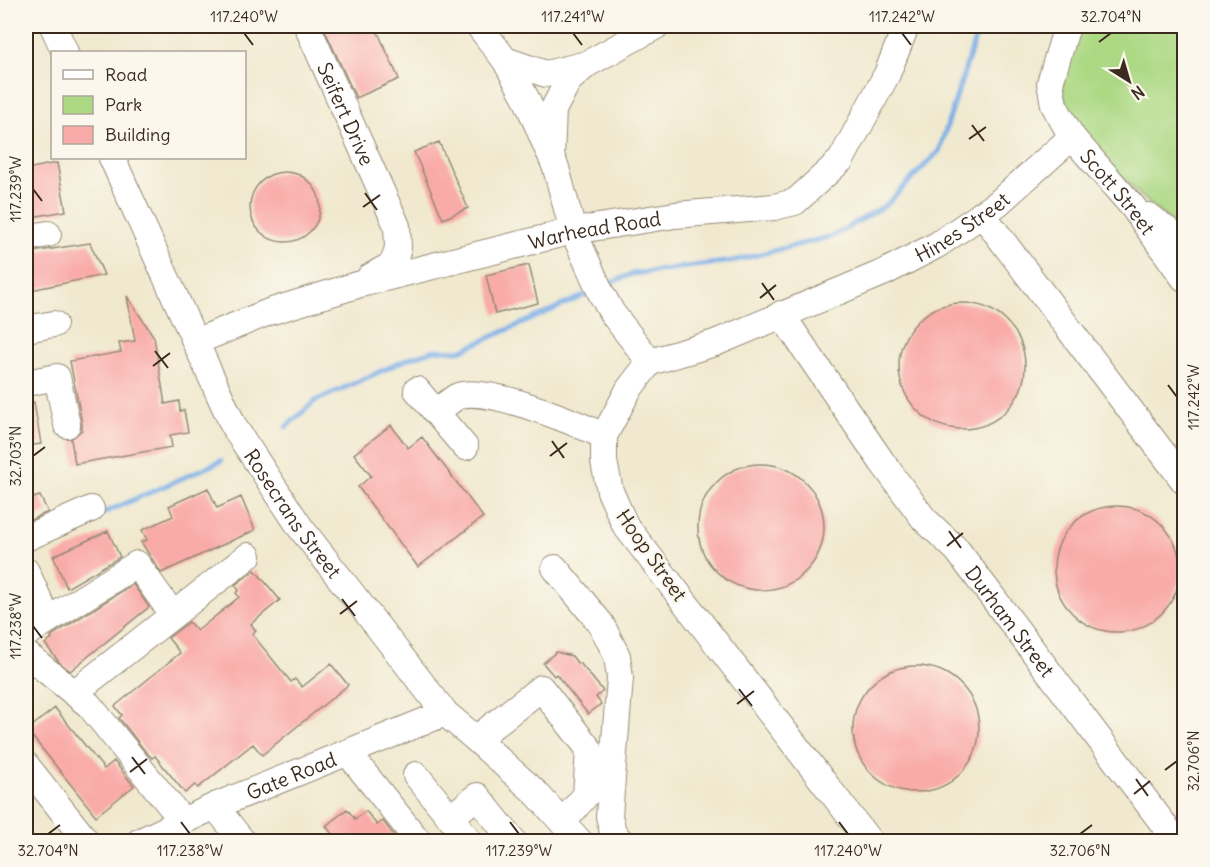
<svg xmlns="http://www.w3.org/2000/svg" width="1210" height="867" font-family="Delius,sans-serif">
<rect width="100%" height="100%" fill="#fbf7ec"/>
<filter id="ink" filterUnits="userSpaceOnUse"><feTurbulence type="fractalNoise" baseFrequency=".0167" numOctaves="2"/><feDisplacementMap in="SourceGraphic" scale="12" xChannelSelector="R" yChannelSelector="G"/><feConvolveMatrix kernelMatrix="1 2 1 2 8 2 1 2 1" color-interpolation-filters="sRGB"/></filter>
<filter id="wash" filterUnits="userSpaceOnUse"><feTurbulence type="fractalNoise" baseFrequency=".008" numOctaves="4" result="noise"/><feDisplacementMap in="SourceGraphic" scale="24" xChannelSelector="R" yChannelSelector="G"/><feGaussianBlur stdDeviation="1.35" result="paint"/><feColorMatrix in="noise" values="0 0 0 0 0 0 0 0 0 0 0 0 0 0 0 0 0 1.4 0 .05"/><feComposite in="paint" operator="in"/></filter>
<g filter="url(#wash)">
<rect width="100%" height="100%" fill="#f0e9cf"/>
<path fill="#add985" stroke="#748252" stroke-width="1.5" d="M1077 26H1184V231C1153 212 1071 132 1064 97 1058 73 1070 48 1077 26Z"/>
<g fill="none" stroke-linecap="round" stroke-linejoin="round">
<path stroke="#7aaee7" stroke-width="5" d="M606 285 632 274 733 261 833 236 886 205 939 151 979 26
M286 427 315 401 410 358 435 350 460 351 592 292
M99 515 221 461"/>
</g>
<g id="blocks">
<path fill="#f9aba9" d="M323 26H375L399 79 356 98Z
M439 142 468 208 443 219 414 152Z
M57 163 66 211 26 218V169Z
M250 207a35 35 0 1 1 70 0a35 35 0 1 1-70 0Z
M90 243 104 275 26 291V253Z
M529 265 538 303 495 314 486 275Z
M127 296 154 337 165 404 179 401 180 411 184 410 188 432 170 435 172 447 75 464 71 439 82 430V423L70 361 121 352 119 343 135 341Z
M899 366a63 63 0 1 1 126 0a63 63 0 1 1-126 0Z
M34 402 41 444 26 446V403Z
M391 425 408 448 422 437 483 517 418 567 358 487 371 476 354 454Z
M698 527a63 63 0 1 1 126 0a63 63 0 1 1-126 0Z
M208 488 217 508 241 497 255 530 161 573 141 542 147 540 142 530 173 516 169 506Z
M40 496 48 512 26 522V500Z
M1054 569a63 63 0 1 1 126 0a63 63 0 1 1-126 0Z
M108 531 120 557 67 588 53 556Z
M255 570 280 600 251 624 256 631 252 634 291 682 295 679 302 687 331 664 348 685 262 755 253 744 198 788 195 785 185 793 155 756 152 758 145 751 119 718 122 715 115 706 180 653 168 638 189 622 197 631 239 597 236 593 239 590 235 585Z
M133 584 149 607 70 671 59 662 45 644 52 639 51 636Z
M556 652 572 656 578 664 580 663 603 691 596 697 601 704 588 714 556 674 554 676 543 663Z
M853 729a63 63 0 1 1 126 0a63 63 0 1 1-126 0Z
M55 708 104 769 114 761 134 786 96 816 27 730Z
M347 809 355 819 366 811 377 825 383 821 399 842H338L326 826Z"/>
</g>
</g>
<g filter="url(#ink)">
<use href="#blocks" fill-opacity="0" stroke="#968a76" stroke-width="1.5"/>
<g fill="none" stroke-linecap="round" stroke-linejoin="round">
<defs>
<g id="minor">
<path d="M53 26 65 52"/>
<path id="s1" d="M307 26 397 226 398 248 393 264 370 277"/>
<path d="M479 26 505 60 546 74 587 64"/>
<path id="s2" d="M1067 26 1050 83 1054 105 1072 137 1133 207 1184 278"/>
<path d="M505 60 526 98 548 150"/>
<path id="s3" d="M112 158 234 427 300 527 445 713 476 739 536 793 580 842"/>
<path d="M982 214 1184 481"/>
<path d="M1149 216 1184 243"/>
<path d="M26 238 48 234"/>
<path id="s4" d="M781 314 882 462 924 519 957 550 1177 842"/>
<path d="M26 329 54 324"/>
<path id="s5" d="M195 342 269 312 357 285 573 231 675 215 774 207 795 202 841 160 887 74 906 26"/>
<path d="M650 362 612 313 601 293 573 231 556 168 551 156 553 110 568 81 587 64 656 26"/>
<path d="M26 383 57 377 67 425"/>
<path d="M417 390 465 447"/>
<path d="M436 412C443 407 451 400 458 396 486 385 576 423 604 436"/>
<path d="M26 538 91 509"/>
<path d="M555 568 601 624 617 656 620 678 609 816 613 832 621 842"/>
<path d="M26 571 48 620"/>
<path d="M26 634 137 564 173 615"/>
<path d="M26 654 89 705 182 820"/>
<path d="M74 693 248 556"/>
<path d="M476 739 541 688 589 749 586 795 563 822"/>
<path d="M348 753 419 842"/>
<path d="M26 765 87 842"/>
<path d="M416 775 470 842"/>
<path d="M215 806 243 842"/>
<path d="M450 818 477 796 514 842"/>
<path id="s6" d="M139 842 215 806 445 713"/>
<path id="s7" d="M870 842 625 525 610 491 604 462V436L629 389 650 362 715 343 885 272 937 245 997 204 1072 137"/>
</g>
</defs>
<use href="#minor" stroke="#968a76" stroke-width="28"/>
<use href="#minor" stroke="#fff" stroke-width="26"/>
</g>
</g>
<path fill="none" stroke="#3b2a1e" stroke-width="2" d="M244 33 253 45M573 33 582 45M902 33 911 45M1099 42 1111 33M972 125 984 141M969 139 986 127M33 189 42 201M365 193 377 210M363 207 380 195M762 283 774 300M760 298 776 285M155 351 168 368M153 366 170 353M1168 385 1177 397M552 441 564 458M33 456 45 447M550 456 567 443M949 531 961 548M947 546 963 533M342 599 355 616M340 614 357 601M33 626 42 638M739 689 752 706M737 704 754 691M132 757 145 774M1165 770 1177 761M130 772 147 759M1136 779 1148 796M1134 794 1150 781M181 822 190 834M510 822 519 834M839 822 848 834M48 834 60 825M1080 834 1092 825"/>
<g text-anchor="middle" dominant-baseline="central" stroke-width="4.5" stroke-linejoin="round" paint-order="stroke">
<g font-size="20" fill="#3b2a1e" stroke="#fbf7ec">
<text stroke="none"><textPath href="#s1" startOffset="96">Seifert Drive</textPath></text>
<text stroke="none"><textPath href="#s2" startOffset="190">Scott Street</textPath></text>
<text stroke="none"><textPath href="#s7" startOffset="922">Hines Street</textPath></text>
<text stroke="none"><textPath href="#s5" startOffset="416">Warhead Road</textPath></text>
<text stroke="none"><textPath href="#s3" startOffset="400">Rosecrans Street</textPath></text>
<text transform="translate(652 555) rotate(55)">Hoop Street</text>
<text stroke="none"><textPath href="#s4" startOffset="384">Durham Street</textPath></text>
<text stroke="none"><textPath href="#s6" startOffset="166">Gate Road</textPath></text>
</g>
</g>
<rect width="1210" height="867" fill="none" stroke="#fbf7ec" stroke-width="66"/>
<rect x="51" y="51" width="195" height="108" fill="#fbf7ec" stroke="#aea59a" stroke-width="1.5"/>
<rect x="63" y="70" width="30" height="9" fill="#ffffff" stroke="#aea59a" stroke-width="1.5"/>
<text x="105" y="81" font-size="18" fill="#3b2a1e">Road</text>
<rect x="63" y="96" width="30" height="18" fill="#add985" stroke="#aea59a" stroke-width="1.5"/>
<text x="105" y="111" font-size="18" fill="#3b2a1e">Park</text>
<rect x="63" y="126" width="30" height="18" fill="#f9aba9" stroke="#aea59a" stroke-width="1.5"/>
<text x="105" y="141" font-size="18" fill="#3b2a1e">Building</text>
<g transform="translate(1129 81) rotate(143)" stroke="#fbf7ec" stroke-width="4.5" paint-order="stroke">
<path d="M0-4.5L10 22L0 15L-10 22Z" fill="#3b2a1e"/>
<text y="-9" font-size="16" font-weight="bold" text-anchor="middle" fill="#3b2a1e">N</text>
</g>
<rect x="33" y="33" width="1144" height="801" fill="none" stroke="#3b2a1e" stroke-width="2"/>
<g font-size="15" text-anchor="middle" fill="#3b2a1e">
<text x="244" y="22">117.240°W</text>
<text x="573" y="22">117.241°W</text>
<text x="902" y="22">117.242°W</text>
<text x="1111" y="22">32.704°N</text>
<text transform="translate(16 189) rotate(-90)" y="5">117.239°W</text>
<text transform="translate(1194 397) rotate(-90)" y="5">117.242°W</text>
<text transform="translate(16 456) rotate(-90)" y="5">32.703°N</text>
<text transform="translate(16 626) rotate(-90)" y="5">117.238°W</text>
<text transform="translate(1194 761) rotate(-90)" y="5">32.706°N</text>
<text x="48" y="856">32.704°N</text>
<text x="190" y="856">117.238°W</text>
<text x="519" y="856">117.239°W</text>
<text x="848" y="856">117.240°W</text>
<text x="1080" y="856">32.706°N</text>
</g>
</svg>
